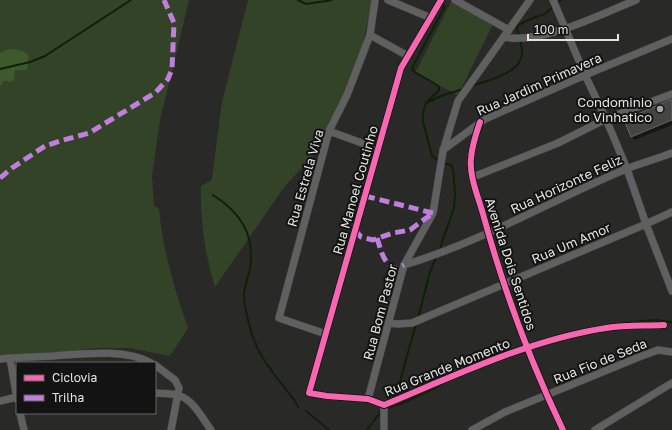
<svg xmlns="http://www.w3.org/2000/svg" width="672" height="430" font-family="'Golos Text',sans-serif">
<rect width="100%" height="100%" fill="#292a28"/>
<path fill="#334328" d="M0 0H189L160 120 152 176 154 206 159 209C163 251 174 288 188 328L170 356 129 348H97L0 359V87L4 81 11 82 14 80 15 70H24L28 65 29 56 0 53Z
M248 0H372L362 49 323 145 285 186 215 287C205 254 200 221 201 186L212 180 217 139 222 102Z
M451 2 493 24 458 95 415 73Z"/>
<path fill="#3e592b" d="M13 49 23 51 29 56 27 69 24 70H15L14 80 11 82 4 81 0 87V53L6 50Z"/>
<path fill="#0007" d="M672 100V125L634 140 632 136Z"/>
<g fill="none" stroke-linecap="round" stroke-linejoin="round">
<path stroke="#0e2104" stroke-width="2" d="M298 0 306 4 332 0
M519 36 517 29 518 25 535 17 545 14 561 0
M0 69 30 62 45 56 131 0
M471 86C487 81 522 73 522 53 523 49 521 44 520 40
M426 103 441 96 463 89
M439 161 432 156 423 122V113L426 103 439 90V87L437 85 413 71 412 68 444 8V6L441 4
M213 195C241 213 255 234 250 269 248 277 245 285 244 293 244 301 246 312 248 320 256 357 273 372 295 401L298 407
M439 251 454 208 455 194 453 168 451 165 443 163
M418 318 430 272 437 255
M621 323 655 320 672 322
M393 398 400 381 416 324
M385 409 403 403 443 384
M306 411 329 430
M367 430 382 410"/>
</g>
<path fill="#454644" stroke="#636462" d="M672 99V120L631 137 624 120Z"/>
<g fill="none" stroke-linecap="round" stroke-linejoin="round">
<defs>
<path id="minor" d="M388 0 431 18
M441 0 401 68 309 393 327 396 368 399 384 405C456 375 529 340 606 328 625 325 645 326 664 325
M455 0 509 30
M553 0 585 75 606 119 627 169 646 224 672 291
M370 35 408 56
M504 37C541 45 601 14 636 0
M480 122C476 134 472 145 471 158 469 176 478 196 483 214 503 288 530 361 563 430
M329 131 378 149
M443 150 485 119 585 75 672 39
M473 177 558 143 606 119 672 94
M404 265C481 242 552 200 626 169 641 163 657 159 672 153
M388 323 398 324 412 323 646 224 672 212
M326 334 279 318 329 131 347 95 370 35 375 0
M10 358 17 399
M0 359C18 357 35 357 53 356 82 354 125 348 151 363
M155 365 175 380 179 388 171 430
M155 393C163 394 173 393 180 396 193 400 203 419 211 430
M368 399 404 265 433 213 443 151 458 101 530 0
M0 401 17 397
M20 413 24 430
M384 430V405
M472 430 505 412 639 357 658 350 672 352
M595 430 672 383"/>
</defs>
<use href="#minor" stroke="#474846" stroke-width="8"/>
<use href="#minor" stroke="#5f605f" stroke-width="7"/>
<path stroke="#c07fdc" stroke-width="5" stroke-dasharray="10 5" stroke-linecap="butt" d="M0 178 12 168 45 146 60 141 89 133 155 93 168 79 172 69 174 23 164 0
M365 196 433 213
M355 230 361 237 373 240 393 233 410 230 433 213
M377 238C381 250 383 263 395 269L404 265"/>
<defs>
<path id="cycleway" d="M441 0 401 68 309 393 327 396 368 399 384 405C456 375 529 340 606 328 625 325 645 326 664 325
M480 122C476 134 472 145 471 158 469 176 478 196 483 214 503 288 530 361 563 430"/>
</defs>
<use href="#cycleway" stroke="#121312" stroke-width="8"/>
<use href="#cycleway" stroke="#f766af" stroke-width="6"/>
</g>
<circle fill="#a2a4a1" stroke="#121312" stroke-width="1.5" cx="660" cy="109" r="4"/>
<g text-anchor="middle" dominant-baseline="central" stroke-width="4" stroke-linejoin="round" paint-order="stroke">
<g font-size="13" fill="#e3e5e2" stroke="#121312">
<text transform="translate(539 84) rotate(-24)">Rua Jardim Primavera</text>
<text transform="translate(305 178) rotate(-74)">Rua Estrela Viva</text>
<text transform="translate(566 184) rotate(-25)">Rua Horizonte Feliz</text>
<text transform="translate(355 190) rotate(-74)">Rua Manoel Coutinho</text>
<text transform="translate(571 243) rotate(-23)">Rua Um Amor</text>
<text transform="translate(511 264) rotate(72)">Avenida Dois Sentidos</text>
<text transform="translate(380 312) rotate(-75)">Rua Bom Pastor</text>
<text transform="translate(600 361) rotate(-22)">Rua Fio de Seda</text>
<text transform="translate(447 367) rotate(-22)">Rua Grande Momento</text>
</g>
<g font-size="13" fill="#e3e5e2" stroke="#121312" text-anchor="end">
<text x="652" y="102">Condominio<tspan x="652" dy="15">do Vinhatico</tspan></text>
</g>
</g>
<rect x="16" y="362" width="140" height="52" fill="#121312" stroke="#666765"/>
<rect x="24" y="375" width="20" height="6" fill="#f766af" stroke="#666765"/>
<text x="52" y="382" font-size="12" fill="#e3e5e2">Ciclovia</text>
<rect x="24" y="395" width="20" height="6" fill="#c07fdc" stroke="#666765"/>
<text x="52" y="402" font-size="12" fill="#e3e5e2">Trilha</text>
<path d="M528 34v6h90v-6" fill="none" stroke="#e3e5e2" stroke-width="2"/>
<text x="534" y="34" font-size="12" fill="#e3e5e2" stroke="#121312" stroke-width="3" paint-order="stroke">100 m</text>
</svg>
